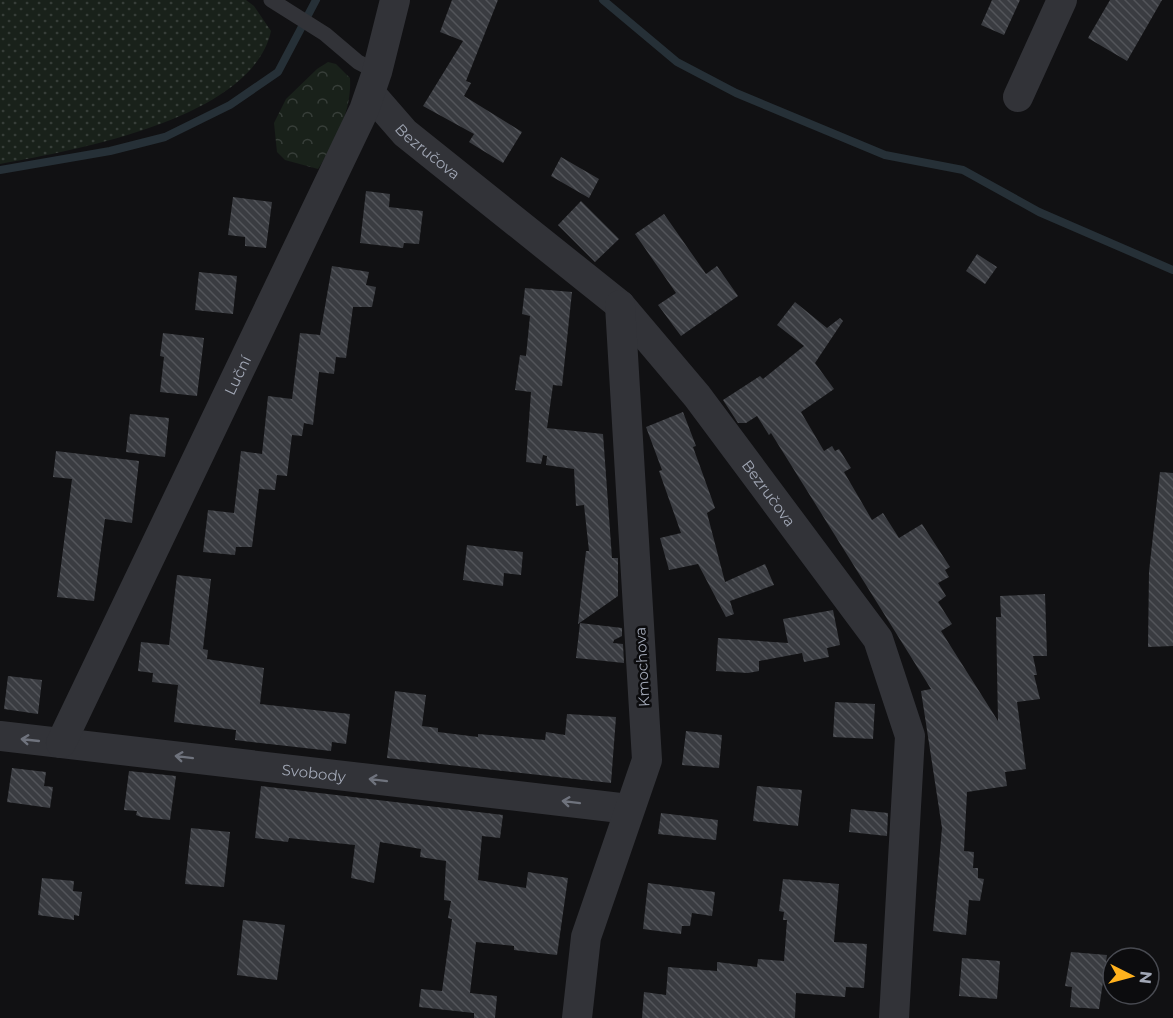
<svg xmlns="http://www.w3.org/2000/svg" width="1173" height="1018" font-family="Montserrat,sans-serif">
<defs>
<pattern id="grass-dots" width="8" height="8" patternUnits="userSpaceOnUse" patternTransform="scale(1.5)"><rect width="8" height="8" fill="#19211a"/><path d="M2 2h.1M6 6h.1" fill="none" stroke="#373e39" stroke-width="1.8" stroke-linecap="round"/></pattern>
<pattern id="park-crowns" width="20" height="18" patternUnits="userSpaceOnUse" patternTransform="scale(1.5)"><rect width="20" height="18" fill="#19211a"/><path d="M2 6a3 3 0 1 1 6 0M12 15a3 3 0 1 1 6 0" fill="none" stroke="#373e39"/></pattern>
<pattern id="building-back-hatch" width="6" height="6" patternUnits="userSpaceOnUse" patternTransform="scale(1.5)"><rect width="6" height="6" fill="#3a3c41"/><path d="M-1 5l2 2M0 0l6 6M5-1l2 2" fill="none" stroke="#53555a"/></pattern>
</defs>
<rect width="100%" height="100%" fill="#111113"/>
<path fill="url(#grass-dots)" d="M0 0H246L254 6 271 31C252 119 76 150 0 164Z"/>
<path fill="url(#park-crowns)" d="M328 62 336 64 350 78C352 111 335 142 318 169L285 160 277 152 274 123 286 99 317 69Z"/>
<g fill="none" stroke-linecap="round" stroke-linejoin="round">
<path stroke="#263037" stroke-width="8" d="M603 0 677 62 736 93 885 155 963 170 1039 212 1173 270
M0 170 110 151 165 137 230 105 278 72 316 0"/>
</g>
<path fill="url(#building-back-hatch)" d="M452 0H498L466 81 471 83 464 96 522 132 503 163 469 142 474 134 423 106 463 41 440 32Z
M992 0H1020L1004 35 981 25Z
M1110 0H1162L1127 61 1088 38Z
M561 157 599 179 589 198 551 176Z
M366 191 390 194 389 207 423 211 419 244 404 243 403 248 360 243Z
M233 197 272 202 266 248 245 246V237L228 235Z
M581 201 619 239 595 262 558 225Z
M664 214 706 274 717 266 738 296 681 336 658 305 676 293 635 234Z
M977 254 997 267 985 284 966 271Z
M332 266 369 272 366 285 376 287 372 307H353L346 358 336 357 334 374 319 372 313 425 304 423 302 436 292 435 287 476 277 475 275 490 259 489 252 547H236L235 555 203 552 208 510 234 513 241 451 262 454 268 396 292 399 300 333 320 335Z
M199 272 237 276 233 314 195 310Z
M525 288 572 292 562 386 553 385 547 428 603 434 612 558H618V596L578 624 586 551H589L584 505 576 506 574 469 546 465 547 456 543 455 541 464 526 462 531 392 515 390 520 355 526 356 530 316 522 314Z
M795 302 827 328 840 318 843 321 815 363 834 389 801 412 824 451 832 446 835 451 839 449 851 468 844 472 872 520 883 513 899 538 922 524 950 567 945 570 949 577 938 583 946 596 938 602 952 624 941 631 998 721 996 617H1001L1000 596 1045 594 1047 656H1033L1037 675H1034L1040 699 1017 702 1026 769 1005 772 1007 786 967 792 964 851 974 852 973 868H978V878L984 879 980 901 969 900 966 935 933 931 942 828 921 691 931 689 771 433 769 435 757 416 746 423H738L723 400 760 376 763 379 804 346 777 325Z
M163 333 204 338 197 396 160 392 164 357 160 356Z
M683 412 696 446 693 447 715 508 707 513 725 582 765 564 774 585 730 601 734 614 726 617 698 564 669 570 660 538 681 533 659 471 662 470 646 427Z
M130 414 169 418 165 457 126 452Z
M56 451 139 461 132 523 105 519 94 601 57 597 72 479 53 477Z
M1160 472 1173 473V646L1148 647 1149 572Z
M467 545 523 552 521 575 504 573 503 586 463 580Z
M177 575 211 579 203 649 208 650 207 659 264 668 260 704 350 714 346 744 332 742 331 751 235 740 236 730 174 722 178 685 152 682 153 673 138 671 141 642 169 645Z
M833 610 840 645 827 648 829 657 804 662 802 653 759 661V671L748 673 716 671 718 638 788 643 783 619Z
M580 623 622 628V636L614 640 613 643 623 644 624 663 576 658Z
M8 676 42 680 38 714 4 709Z
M395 691 426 695 422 726 438 728V732L478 737V734L545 740 546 732 565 735 567 714 616 717 611 783 387 758Z
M835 702 875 704 873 739 833 737Z
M686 731 722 735 719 768 682 765Z
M12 768 46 772 44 786 53 787 50 808 7 802Z
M129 771 176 776 170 820 141 817 136 815 137 811 124 810Z
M261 786 503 815 500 838 482 836 478 880 526 888 528 872 568 878 557 955 514 950V946L476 942 470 993 497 996 495 1018H474V1013L419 1007 421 989 442 991 452 919 448 918 451 901 444 900 446 861 420 857 421 849 380 842 374 883 351 878 355 845 289 838 288 842 255 838Z
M757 786 802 790 798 826 753 821Z
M851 809 888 813 887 836 849 832Z
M661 813 718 820 716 840 658 834Z
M191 828 230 832 224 887 185 884Z
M42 878 74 881 73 891 82 892 79 916 74 915V920L38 915Z
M783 879 839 884 834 942 867 944 864 988 846 987 845 997 796 993 795 1018H642L644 992 666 995 668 967 717 971V962L757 967 758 959 784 961 787 920H783L784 912 779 911Z
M648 883 715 892 712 916 692 913 690 926H682L681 934 643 929Z
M243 920 285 925 277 980 237 975Z
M1071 952 1107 955 1099 1009 1070 1007 1072 987 1065 986Z
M962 958 1000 961 997 999 959 996Z"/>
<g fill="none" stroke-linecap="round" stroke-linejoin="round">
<path stroke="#323338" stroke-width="15" d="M271 0 325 34 358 62 377 72"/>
<g stroke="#323338" stroke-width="30">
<path id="s1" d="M371 94 405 133 620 305 697 396 878 639 910 736 894 1018"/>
<path d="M1018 97 1062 0"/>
<path id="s2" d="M0 736 629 809"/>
<path id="s3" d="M61 743 364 110 377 72 395 0"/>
<path d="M577 1018 586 937 647 760 620 305"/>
</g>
</g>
<defs><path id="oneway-shaft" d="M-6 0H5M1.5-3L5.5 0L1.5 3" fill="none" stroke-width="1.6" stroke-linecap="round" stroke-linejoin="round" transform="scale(1.5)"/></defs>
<g stroke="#6f737d">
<use href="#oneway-shaft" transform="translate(30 740) rotate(-174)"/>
<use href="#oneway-shaft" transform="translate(184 757) rotate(-173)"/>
<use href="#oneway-shaft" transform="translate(378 780) rotate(-173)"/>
<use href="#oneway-shaft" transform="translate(571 802) rotate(-173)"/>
</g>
<g text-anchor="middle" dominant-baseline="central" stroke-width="5" stroke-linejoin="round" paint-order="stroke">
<g font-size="15" fill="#a1a7b5" stroke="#0c0c0e">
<text stroke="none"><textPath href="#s1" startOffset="81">Bezručova</textPath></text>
<text stroke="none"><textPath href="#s3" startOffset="408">Luční</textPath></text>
<text stroke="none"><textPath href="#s1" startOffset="567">Bezručova</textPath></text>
<text transform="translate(642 667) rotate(-93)">Kmochova</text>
<text stroke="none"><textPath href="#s2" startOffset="316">Svobody</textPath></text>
</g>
</g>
<g transform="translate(1131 976) rotate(96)"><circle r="28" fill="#0c0c0e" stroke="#484a51" stroke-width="1.5"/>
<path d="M0-4.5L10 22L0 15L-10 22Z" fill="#ffb11d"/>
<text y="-9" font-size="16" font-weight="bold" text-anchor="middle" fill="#a1a7b5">N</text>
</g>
</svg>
